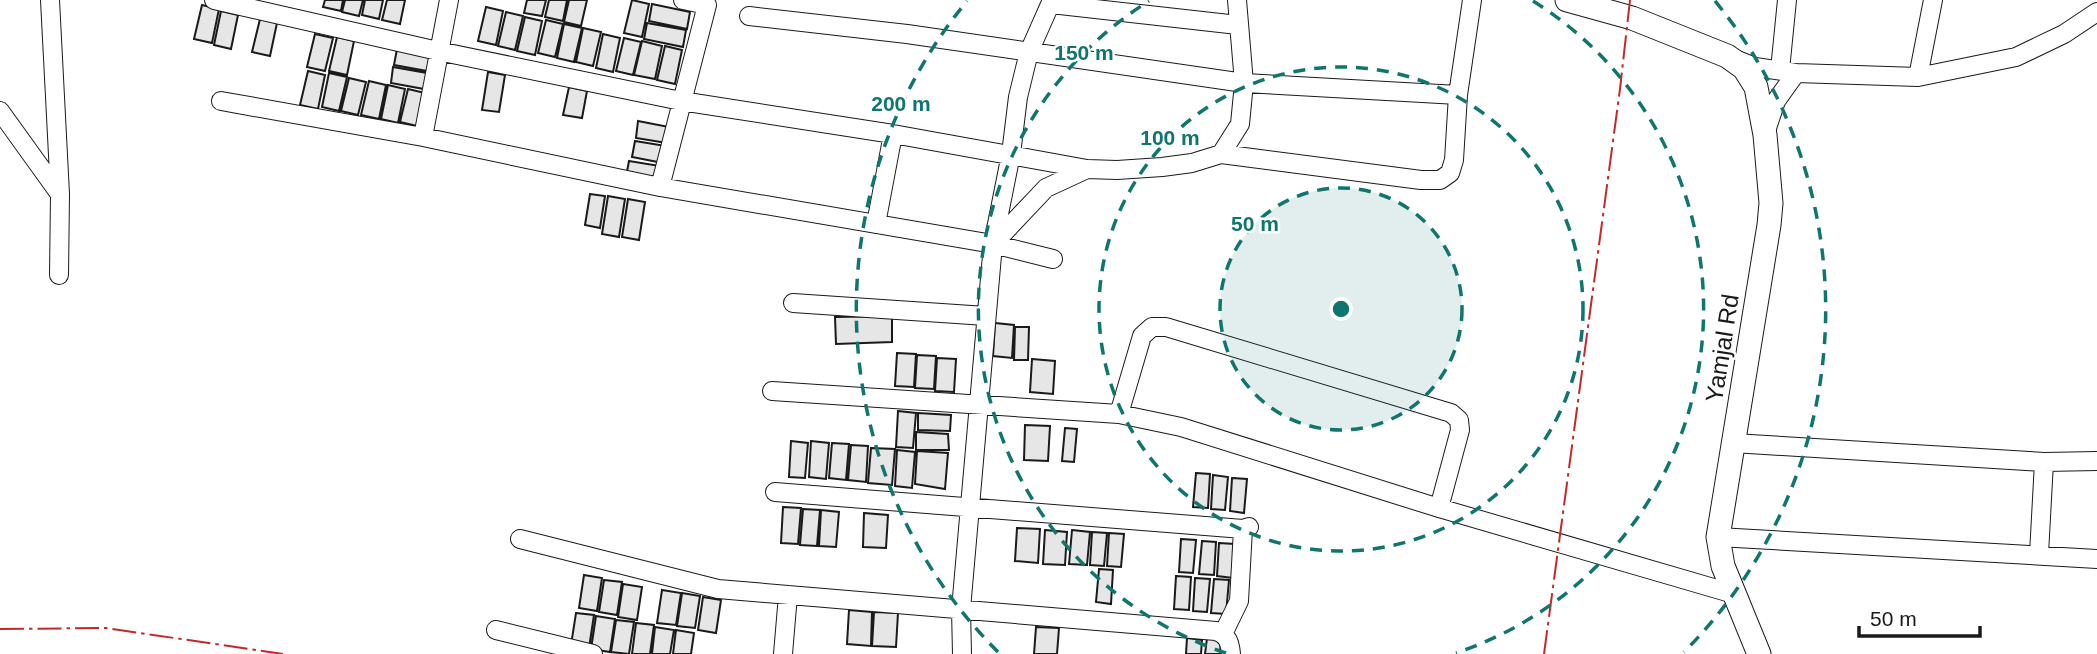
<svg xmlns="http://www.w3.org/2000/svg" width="2097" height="654" font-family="Helvetica,sans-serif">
<rect width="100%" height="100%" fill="#fff"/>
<path fill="#e6e6e6" stroke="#1a1a1a" stroke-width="2" d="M325 0H343L341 11 323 7Z
M345 0H363L359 16 342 12Z
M365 0H383L379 19 362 15Z
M387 0H405L400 24 382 20Z
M527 0H546L542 16 524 13Z
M549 0H567L563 21 545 17Z
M569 0H587L581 26 564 22Z
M632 0 649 4 642 37 624 33Z
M652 4 690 12 687 29 649 21Z
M202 5 219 9 212 43 194 39Z
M486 7 503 11 496 45 478 41Z
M221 11 238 15 231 49 214 45Z
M506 12 523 16 515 50 498 46Z
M525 17 542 21 535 55 517 51Z
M260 19 277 23 270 56 252 52Z
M546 20 563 24 555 57 538 53Z
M647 23 686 30 683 47 644 39Z
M564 24 582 28 574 62 557 58Z
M583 28 601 32 593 66 576 62Z
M315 34 333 38 325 71 307 67Z
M603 34 620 38 613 72 596 68Z
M337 37 354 41 347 75 329 71Z
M624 38 641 42 633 75 616 71Z
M642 41 662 46 655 79 634 75Z
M665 46 682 50 675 84 657 80Z
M397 49 430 55 427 71 394 65Z
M393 67 427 73 424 89 391 83Z
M308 71 325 75 318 109 300 105Z
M488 72 505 75 499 112 482 110Z
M329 73 347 77 339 111 322 107Z
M349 78 366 82 358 115 341 111Z
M369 81 386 85 379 119 361 115Z
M388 85 405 89 398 123 381 119Z
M569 87 587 91 582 118 563 115Z
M408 89 425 93 417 126 400 122Z
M638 121 669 127 667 143 636 138Z
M635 141 666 146 663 163 632 157Z
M629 161 660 166 657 182 626 177Z
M590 194 605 196 600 228 585 225Z
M608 196 625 199 619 237 602 234Z
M628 199 645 202 639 240 622 237Z
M892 316V342L836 344 835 317Z
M995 323 1014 325 1012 358 993 356Z
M1015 327H1029L1028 360H1014Z
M897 353 916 354 914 387 895 386Z
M917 355 936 356 934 389 915 388Z
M937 358 956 359 954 392 935 391Z
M1032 359 1055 361 1053 394 1030 392Z
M898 411 916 413 913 448 896 447Z
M918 413 951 415 950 431 918 430Z
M1025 425 1050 426 1048 461 1024 460Z
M1065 428 1077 429 1074 462 1062 461Z
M916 432 948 434 949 450H916Z
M791 441 808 443 805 478 789 477Z
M811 441 829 443 826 479 809 477Z
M832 443 849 444 846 480 829 478Z
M851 445 868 446 866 482 848 480Z
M871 448 895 449 892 485 868 483Z
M897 450 915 452 912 488 895 486Z
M917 451 948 453 945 489 915 484Z
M1196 473 1210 474 1208 508 1193 507Z
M1213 475 1228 477 1225 510 1211 509Z
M1232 478 1247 479 1244 513 1230 511Z
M783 507 801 508 798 544 781 543Z
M803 509 820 510 817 546 800 545Z
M821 510 839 512 836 547 819 546Z
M864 513 888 515 886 548 863 547Z
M1017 528 1040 529 1038 563 1015 561Z
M1045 530 1067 532 1065 565 1043 564Z
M1072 530 1090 532 1087 565 1069 564Z
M1092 532 1107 533 1104 566 1090 565Z
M1109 533 1124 534 1121 567 1107 566Z
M1181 539 1196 540 1193 573 1179 572Z
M1202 541 1216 542 1214 575 1199 574Z
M1219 543 1235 544 1233 578 1217 576Z
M1099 569 1113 570 1111 604 1096 602Z
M584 575 602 578 597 611 579 608Z
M1176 576 1191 577 1189 610 1174 609Z
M1195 578 1210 579 1207 612 1193 611Z
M1214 579 1229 580 1226 614 1211 613Z
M604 580 622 582 617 615 599 612Z
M623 584 642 587 637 620 618 617Z
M662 590 681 593 676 625 657 623Z
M682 593 700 596 695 628 677 626Z
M703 597 721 600 716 633 698 630Z
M849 610 872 612 871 646 847 644Z
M874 612 898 613 896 647 872 646Z
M576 613 594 615 589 648 571 645Z
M596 616 615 619 610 652 591 649Z
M616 620 634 622 629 654 611 652Z
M636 623 654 625 650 654H632Z
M655 627 674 630 670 654H652Z
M1036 627 1059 628 1057 654H1034Z
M676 630 694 633 691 654H673Z
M1187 638 1202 640 1201 654H1186Z
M1207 638 1221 639 1220 654H1205Z"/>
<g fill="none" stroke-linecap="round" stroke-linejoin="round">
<defs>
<path id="minor" d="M50 0 60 194 59 275
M214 0 438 51 681 101 893 134 1087 169
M1051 4 1238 25
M749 16 907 34 1244 83 1458 95
M1735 59 1755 67 1796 73 1918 77 2016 57 2064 34 2097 12
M1780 70 1787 0
M1918 77 1933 0
M221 101 423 137 660 187 993 244 1053 259
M0 111 59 193
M1766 131 1776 101 1796 73
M423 137 449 0
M1221 154 1421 180H1440L1450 173 1454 160 1458 95 1472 0
M660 187 707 5 683 0
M876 224 893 134
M994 243 1046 188 1087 169 1117 170 1162 167 1192 163 1221 154 1240 124 1244 83 1237 0
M793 303 986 316
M772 391 1119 414 1181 427 1439 508 1734 594
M1119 414 1142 336 1152 327H1166L1451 413 1459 420 1460 430 1439 508
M1733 443 2044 462 2097 461
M775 492 1243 529 1249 527
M1718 537 2097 559
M520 539 718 589 1216 631C1228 635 1230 643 1231 654
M2039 554 2044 462
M496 630 593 654
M1223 634 1239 601 1243 529
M783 654 788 595
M962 654 961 609 993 244 1011 154 1018 97 1029 52 1052 0"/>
<path id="major" d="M1567 0 1632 18 1727 56 1744 68 1756 87 1765 135 1771 203 1769 225 1718 537 1723 566 1759 654"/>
</defs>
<use href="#minor" stroke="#1a1a1a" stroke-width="20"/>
<use href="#major" stroke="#1a1a1a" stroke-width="25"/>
<use href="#minor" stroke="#fff" stroke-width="18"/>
<use href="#major" stroke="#fff" stroke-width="23"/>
<path stroke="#c62828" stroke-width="2" stroke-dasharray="24 5 3.5 5" stroke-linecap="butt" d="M0 629 106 628 283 654
M1544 654 1620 89 1630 0"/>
</g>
<circle cx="1341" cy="309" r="121" fill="#0f766e" fill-opacity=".12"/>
<g fill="none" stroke="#0f766e" stroke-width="3.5" stroke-dasharray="12 9">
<circle cx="1341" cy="309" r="121"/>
<circle cx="1341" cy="309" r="242"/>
<path d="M1226 653A363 363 0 0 1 1149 1M1533 1A363 363 0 0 1 1456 653"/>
<path d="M998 652A485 485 0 0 1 967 1M1715 1A485 485 0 0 1 1684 652"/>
</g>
<g text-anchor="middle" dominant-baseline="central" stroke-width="5" stroke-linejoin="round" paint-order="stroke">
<g font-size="24" fill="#1a1a1a" stroke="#fff">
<text transform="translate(1722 348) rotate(-81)">Yamjal Rd</text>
</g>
</g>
<circle cx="1341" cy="309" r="10" fill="#0f766e" stroke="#fff" stroke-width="3.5"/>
<g font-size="21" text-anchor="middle" font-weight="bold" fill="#0f766e" stroke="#fff" stroke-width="5" stroke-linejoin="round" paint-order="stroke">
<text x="1084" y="60">150 m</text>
<text x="901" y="111">200 m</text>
<text x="1170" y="145">100 m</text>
<text x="1255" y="231">50 m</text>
</g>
<path d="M1859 626v10h121v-10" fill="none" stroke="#1a1a1a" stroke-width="3.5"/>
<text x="1870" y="626" font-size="21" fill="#1a1a1a" stroke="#ffffff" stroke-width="5" paint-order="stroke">50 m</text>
</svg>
